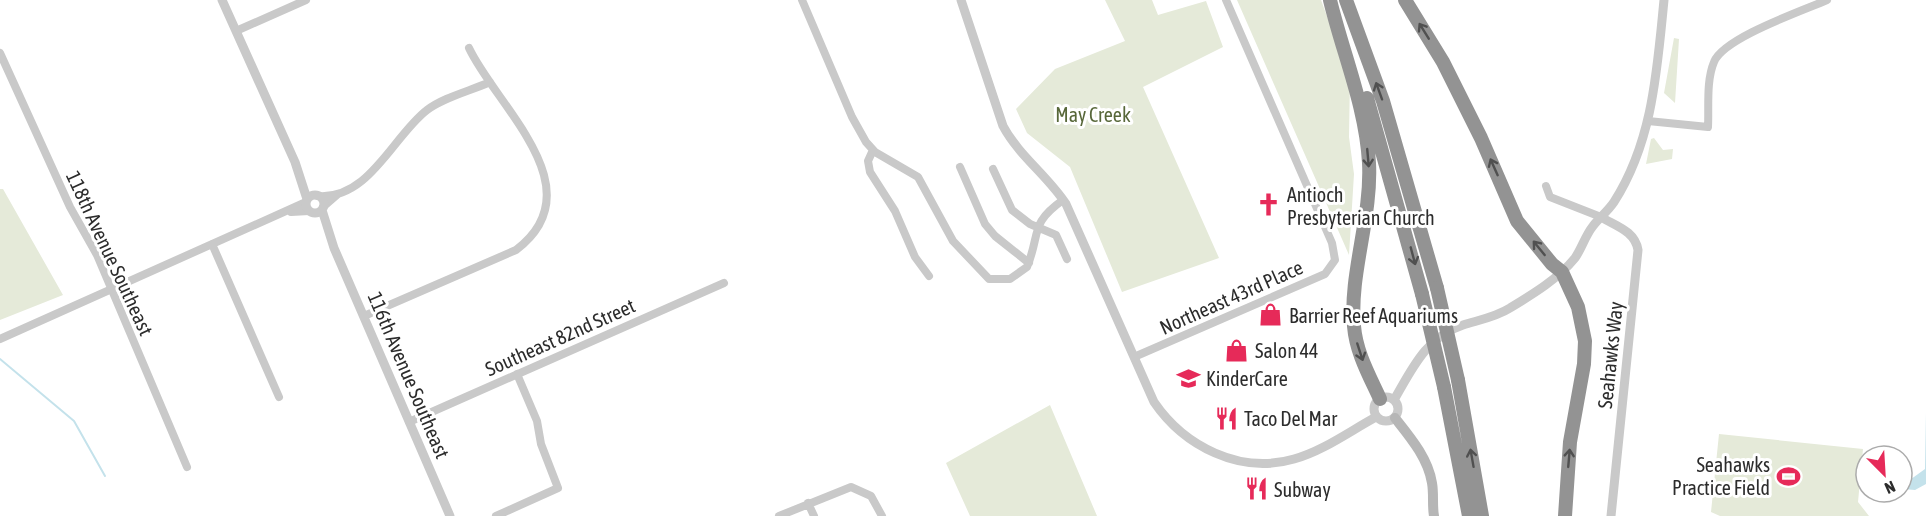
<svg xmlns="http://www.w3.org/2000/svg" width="1926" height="516" font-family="'Asap Condensed',sans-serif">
<rect width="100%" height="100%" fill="#fff"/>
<path fill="#e5ead9" d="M1105 0H1152L1158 15 1206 1 1223 47 1143 87 1219 258 1122 292 1070 167 1027 133 1016 109 1055 69 1125 41Z
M1237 0H1321L1350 79 1349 137 1354 174 1349 255Z
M1674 38 1679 39 1675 103 1664 93Z
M1654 138 1663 150 1673 149 1672 159 1646 164 1651 139Z
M0 189H3L63 295 0 320Z
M1050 405 1097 516H970L946 463Z
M1719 434 1863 449 1858 502 1869 516H1720L1711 512Z"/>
<path fill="#c4e2eb" d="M1926 412V484L1915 490 1903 489 1907 482 1925 469Z"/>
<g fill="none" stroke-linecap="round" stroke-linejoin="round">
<path stroke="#c4e2eb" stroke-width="2" d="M0 359 74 421 105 476"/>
<path stroke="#c9c9c9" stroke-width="8" d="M802 0 852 117 866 142 875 152 918 177 953 241 989 279H1010L1027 267C1041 233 1029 224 1063 200
M236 31 306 0
M0 53 70 207 97 255 187 467
M1648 121 1708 127C1709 107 1706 81 1714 62 1723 38 1802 11 1827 0
M873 150 868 161 870 172 895 211 915 257 929 276
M960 167 985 224 995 236 1029 263
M993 169 1012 210 1030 224 1056 235 1067 259
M1546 186 1550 197 1601 217
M318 196C369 200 393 136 427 110 444 97 470 91 490 82
M323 207 338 194
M291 212 309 211
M212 244 279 397
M364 316 516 250C597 189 496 106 469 48
M0 339 306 202
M1134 357 1325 274 1335 260 1332 243 1226 0
M409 422 724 283
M808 503 814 516
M496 516 558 488 541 444 537 421 517 374
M779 516 851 487 871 496 882 516"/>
<path stroke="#c9c9c9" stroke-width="9" d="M222 0 295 162 307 199
M961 0 1003 126C1019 156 1048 176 1066 204L1154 402C1184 446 1240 475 1294 459 1323 451 1350 431 1376 417
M306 204a9 9 0 1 1 18 0a9 9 0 1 1-18 0Z
M322 210 334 248 450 516
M1601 217C1616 226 1635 231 1638 250L1611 516
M1374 409a12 12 0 1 1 24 0a12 12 0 1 1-24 0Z
M1394 400C1412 369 1426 337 1463 325 1479 320 1496 317 1510 308 1533 294 1558 279 1575 258 1582 248 1585 236 1593 226 1599 218 1608 211 1614 202 1653 141 1657 70 1664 0"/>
<path stroke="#b6b6b6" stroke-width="10" d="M1395 418C1410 437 1428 458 1432 483 1434 494 1432 505 1434 516"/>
<path stroke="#939393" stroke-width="14" d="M1330 0C1343 54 1366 107 1369 163 1372 217 1349 275 1354 326 1356 352 1369 375 1380 399
M1346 0 1383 101 1437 288
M1405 0 1443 62 1481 138 1517 221 1552 264 1562 272 1578 307 1585 341 1584 364 1570 442 1565 516
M1367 98 1422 294
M1458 380 1482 516
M1444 387 1469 516"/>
<path stroke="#939393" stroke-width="14" d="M1437 288 1458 380
M1422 294 1444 387"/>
</g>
<defs><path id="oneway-shaft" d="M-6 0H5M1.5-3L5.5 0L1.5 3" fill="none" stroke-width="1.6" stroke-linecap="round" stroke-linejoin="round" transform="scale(1.5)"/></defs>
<g stroke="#505050">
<use href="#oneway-shaft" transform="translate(1424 31) rotate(-122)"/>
<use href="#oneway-shaft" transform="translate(1379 91) rotate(-110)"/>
<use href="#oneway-shaft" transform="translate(1368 158) rotate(85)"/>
<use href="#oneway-shaft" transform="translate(1494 167) rotate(-114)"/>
<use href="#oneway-shaft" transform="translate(1539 248) rotate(-129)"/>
<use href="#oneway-shaft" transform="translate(1413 256) rotate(75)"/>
<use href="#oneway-shaft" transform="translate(1360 352) rotate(72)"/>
<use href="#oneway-shaft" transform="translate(1472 458) rotate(-100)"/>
<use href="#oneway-shaft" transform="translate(1569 458) rotate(-85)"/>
</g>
<defs>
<symbol id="church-bare" viewBox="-9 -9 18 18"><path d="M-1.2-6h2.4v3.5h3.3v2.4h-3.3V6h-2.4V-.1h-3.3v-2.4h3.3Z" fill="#e62a59" stroke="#fff" stroke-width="2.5" paint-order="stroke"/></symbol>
<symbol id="shop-bare" viewBox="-9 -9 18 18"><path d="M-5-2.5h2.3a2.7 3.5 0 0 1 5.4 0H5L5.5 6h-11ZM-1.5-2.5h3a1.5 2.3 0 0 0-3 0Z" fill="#e62a59" stroke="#fff" stroke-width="2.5" paint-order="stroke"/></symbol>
<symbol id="school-bare" viewBox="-9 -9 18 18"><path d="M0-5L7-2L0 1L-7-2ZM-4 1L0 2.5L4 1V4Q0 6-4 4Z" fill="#e62a59" stroke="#fff" stroke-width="2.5" paint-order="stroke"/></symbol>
<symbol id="restaurant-bare" viewBox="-9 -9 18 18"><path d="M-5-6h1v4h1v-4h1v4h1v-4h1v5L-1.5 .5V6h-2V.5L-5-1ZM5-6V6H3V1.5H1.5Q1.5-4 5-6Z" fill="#e62a59" stroke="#fff" stroke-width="2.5" paint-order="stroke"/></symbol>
<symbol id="stadium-bare" viewBox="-9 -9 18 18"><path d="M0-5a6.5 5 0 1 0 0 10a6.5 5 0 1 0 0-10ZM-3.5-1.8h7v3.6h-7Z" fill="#e62a59" stroke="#fff" stroke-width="2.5" paint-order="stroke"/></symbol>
</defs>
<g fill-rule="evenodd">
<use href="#church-bare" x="1252" y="188" width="33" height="33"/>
<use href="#shop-bare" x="1254" y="298" width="33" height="33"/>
<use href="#shop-bare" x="1220" y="334" width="33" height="33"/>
<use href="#school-bare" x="1172" y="362" width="33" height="33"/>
<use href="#restaurant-bare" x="1210" y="402" width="33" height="33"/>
<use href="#stadium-bare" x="1772" y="460" width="33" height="33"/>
<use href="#restaurant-bare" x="1240" y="472" width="33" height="33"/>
</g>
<g text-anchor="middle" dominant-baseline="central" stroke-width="6" stroke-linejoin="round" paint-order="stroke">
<g font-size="20" fill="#576739" stroke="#fff">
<text x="1093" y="114">May Creek</text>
</g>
<g font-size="20" fill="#2c2c2c" stroke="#fff" text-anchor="start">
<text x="1287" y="194">Antioch<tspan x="1287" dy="23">Presbyterian Church</tspan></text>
<text x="1289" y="315">Barrier Reef Aquariums</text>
<text x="1255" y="350">Salon 44</text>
<text x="1206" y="378">KinderCare</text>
<text x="1244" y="418">Taco Del Mar</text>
<text x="1770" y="464" text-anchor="end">Seahawks<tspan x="1770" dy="23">Practice Field</tspan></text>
<text x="1274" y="489">Subway</text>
</g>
<g font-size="20" fill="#2c2c2c" stroke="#fff">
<text transform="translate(110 253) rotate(65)">118th Avenue Southeast</text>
<text transform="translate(1231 297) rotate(-24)">Northeast 43rd Place</text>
<text transform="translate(560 337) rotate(-24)">Southeast 82nd Street</text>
<text transform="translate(1610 355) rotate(-84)">Seahawks Way</text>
<text transform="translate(409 375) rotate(67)">116th Avenue Southeast</text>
</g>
</g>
<g transform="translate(1884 474) rotate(156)"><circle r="28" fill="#ffffff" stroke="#ababab" stroke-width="1.5"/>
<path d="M0-4.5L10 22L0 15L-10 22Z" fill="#e62a59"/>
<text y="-9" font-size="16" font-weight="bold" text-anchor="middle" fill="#2c2c2c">N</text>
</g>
</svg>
